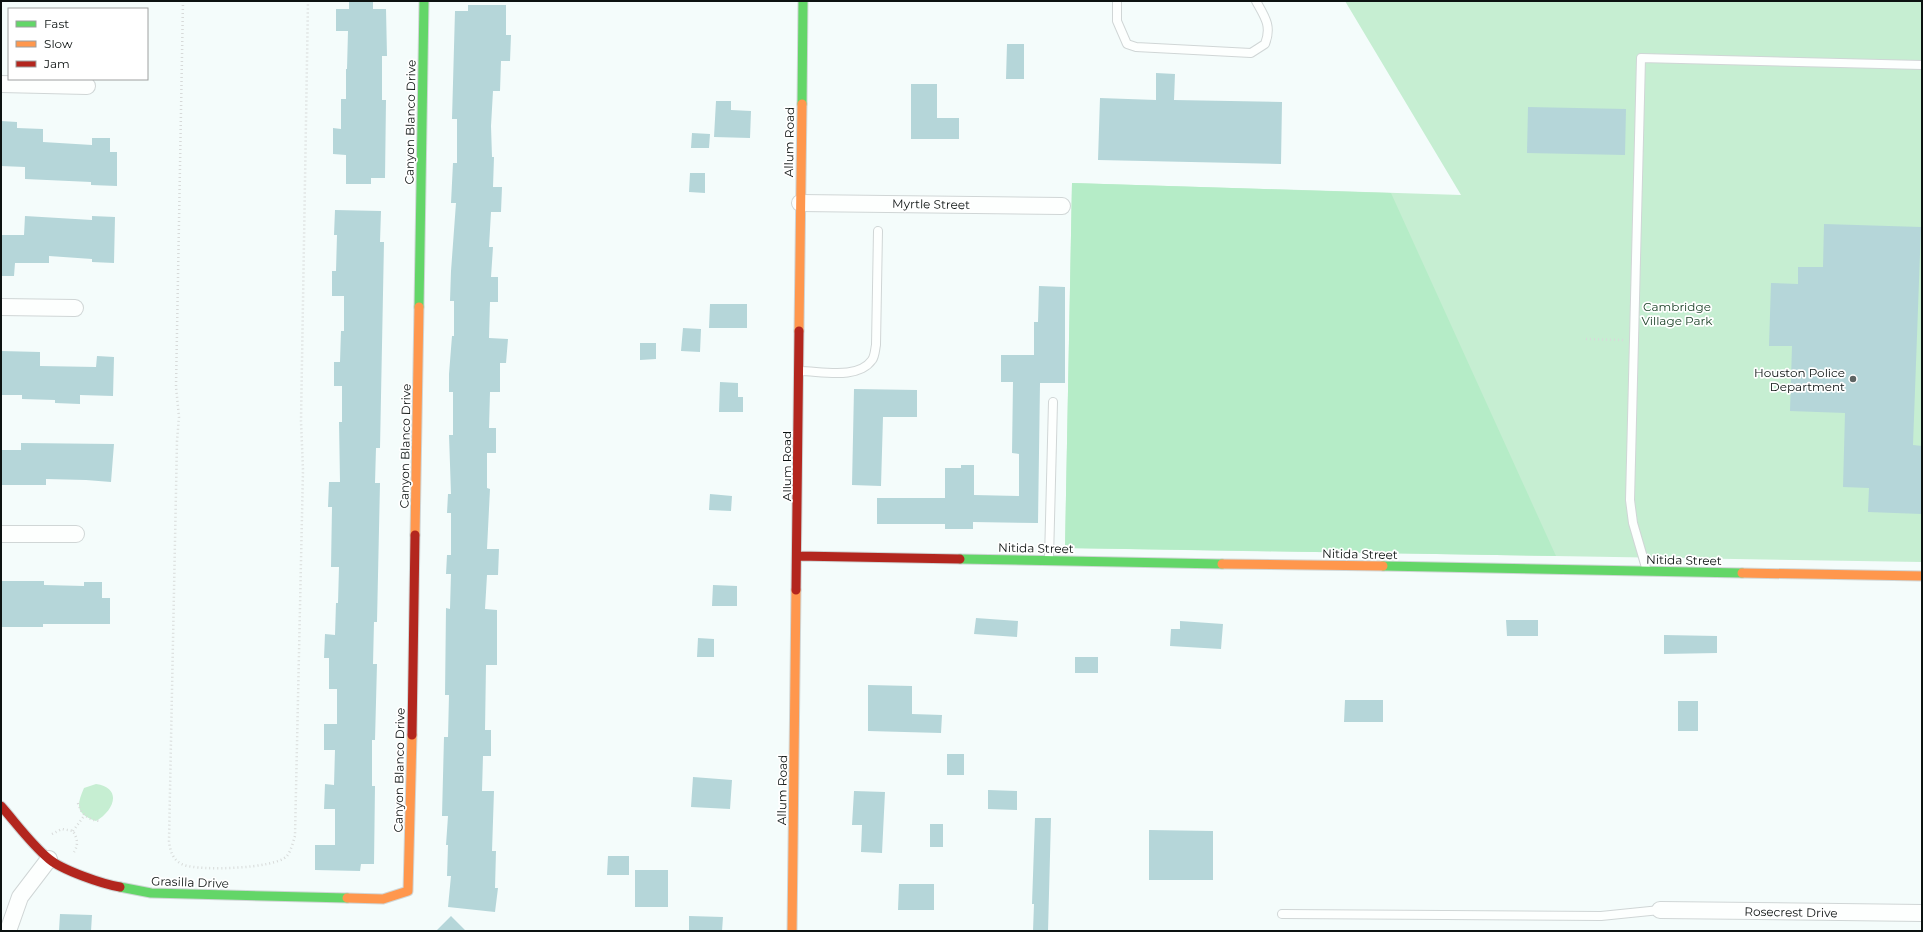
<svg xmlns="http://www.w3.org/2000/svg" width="1923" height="932" font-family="Montserrat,sans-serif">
<rect width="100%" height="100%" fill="#f4fcfb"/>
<path fill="#c6eed2" d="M1345 1H1922V562L1065 548 1072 183 1461 195Z
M96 784C123 788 114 811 96 821 76 814 76 806 84 788Z"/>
<path fill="#b5ecc7" d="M1072 183 1391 193 1556 556 1065 548Z"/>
<path fill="#b5d6d9" d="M349 1H373V9H386L387 56H382V100H386L385 178H371V184H346V155L333 154V128L341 129V99H346V69H347L348 31H336V9H349Z
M468 5H506V35H511L510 61H501L500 91H493L491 126 492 157H494L493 187H502L501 212H491L489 247H493L491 277H498V302H490L489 338 508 339 506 363H500V392H490L489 428H496V453H487V488L490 489 487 549H499L498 575H487L485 609 497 610V665H486L485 730H491V756H483L482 791H494L492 851H496L495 888H498L495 912 448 907 451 876H447L448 845H446L448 816H442L444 737H448L449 695H445L446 608 450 609 451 574H446L447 555H451V513H447L448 494H451L449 435H453V392H449V374L452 336H454V301H450L451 271 456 203H451L453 163H457V119H452L455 11H468Z
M1007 44H1024V79H1006Z
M1156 73 1175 74 1174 100 1282 102 1281 164 1098 160 1100 98 1156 100Z
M911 84H937V118H959V139H911Z
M716 101H731V110L751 111 750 138 714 137Z
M1528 107 1626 109 1625 155 1527 153Z
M1 121 17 122V128L43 129V142L92 145V138H110V152H117V186L91 185V182L25 179V167L1 166Z
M692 133 710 134 709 148H691Z
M690 173H705V193L689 192Z
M335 210 381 211 380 242H384L380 448H376L375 483H380L377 622H374L373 664H377L375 740H372V786H375L374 864H361L360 871 315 870V845H335V809H324L325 784 334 785 335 750H324V724H337V689H329V658H324L325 634 335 635 336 603H338L339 567H331L332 507H328L329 482H340L339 422H342V386H334V362H340L341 331H344V296H332V271H336L337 235H334Z
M25 216 92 220V216L115 217 114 263 92 262V259L49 256V263H15L14 276H1V235H24Z
M1824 224 1921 227 1913 445 1922 446V514L1868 512 1869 488 1843 487 1845 413 1790 411 1792 346H1769L1771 283 1798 284V267H1823Z
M1039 286 1065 287V383H1040L1038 523 973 522V529H945V524H877V498H945V468H961V465H974V495L1019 496V454L1012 453 1013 382H1001V355H1034V322H1038Z
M710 304H747V328H709Z
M683 328 701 329 700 352 681 351Z
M640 343H656V359L640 360Z
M1 351 40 352V366L96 367 97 356 114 357 113 396 80 395V404L55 403V400L22 399V395H1Z
M720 382 738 383V397H743V412H719Z
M854 389 917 390V417H883L881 486 852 485Z
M21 443 114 444 111 482 86 480 46 479V485H1V450H21Z
M710 494 732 496 731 511 709 510Z
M1 581H44V585L84 586V582H102V598H110V624H43V627H1Z
M713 585 737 586V606H712Z
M976 618 1018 621 1017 637 974 634Z
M1506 620H1538V636H1507Z
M1180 621 1223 624 1221 649 1170 646 1171 629H1180Z
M1664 635 1717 636V653L1664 654Z
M698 638 714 639V657H697Z
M1075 657H1098V673H1075Z
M868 685 912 686V714L942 715 941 733 868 731Z
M1345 700H1383V722H1344Z
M1678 701H1698V731H1678Z
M947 754H964V775H947Z
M693 777 732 780 730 809 691 807Z
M988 790 1017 791V810L988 809Z
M854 791 885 792 882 853 861 852 862 825H852Z
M1035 818H1051L1048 931H1033L1034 904H1032Z
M930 824H943V847H930Z
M1149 830 1213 831V880H1149Z
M608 856H629V875H607Z
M635 870H668V907H635Z
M899 884H934V910H898Z
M60 914 92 915 91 931H59Z
M451 916 466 931H436Z
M689 916 723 917 722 931H689Z"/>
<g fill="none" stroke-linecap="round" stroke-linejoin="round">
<defs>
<path id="lane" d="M1117 1V21L1127 44 1136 47 1251 53 1265 44C1272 26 1265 17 1256 1
M800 371C821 371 858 380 872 360 875 356 875 349 876 345L878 231
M1049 559 1053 402
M1647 571 1633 523 1630 500 1641 58 1922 65
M1282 914 1601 916 1660 910"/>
<path id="street" d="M1 84 87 86
M800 203 1062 206
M1 307 75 308
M1 534H76
M1660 910 1922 913
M8 931 20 897 49 859"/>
<path id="fast" d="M802 104 803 1
M419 307 424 1
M960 559 1222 564
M1383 566 1742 573
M120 887 151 893 347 898"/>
<path id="slow" d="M799 331 802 104
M415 535 419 307
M1222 564 1383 566
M1742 573 1922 576
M347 898 383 899 408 891 412 735
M792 931 796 590"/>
<path id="jam" d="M797 556 960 559
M796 590 799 331
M412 735 415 535
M1 806C16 823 31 844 49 859 62 870 102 884 120 887"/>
</defs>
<use href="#lane" stroke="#d0d6d6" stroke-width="10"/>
<use href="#street" stroke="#d0d6d6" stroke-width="18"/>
<use href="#fast" stroke="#d0d6d6" stroke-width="11"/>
<use href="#slow" stroke="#d0d6d6" stroke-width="11"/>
<use href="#jam" stroke="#d0d6d6" stroke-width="11"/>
<path stroke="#d7dad9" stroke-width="2.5" stroke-dasharray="1 3" stroke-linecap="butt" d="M183 1 176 387 179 417 177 441 169 841C170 851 173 861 184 865 200 871 275 869 287 856 291 851 293 842 295 836L303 470 301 421 308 1
M1586 339 1623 340
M78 803C81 814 88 820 100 821
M73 831 84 816
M52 834 62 829 73 831C77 838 79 844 74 852"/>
<use href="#lane" stroke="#fdfffe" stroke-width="8"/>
<use href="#street" stroke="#fdfffe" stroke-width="16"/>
<use href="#fast" stroke="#63d668" stroke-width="9"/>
<use href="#slow" stroke="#ff974d" stroke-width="9"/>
<use href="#jam" stroke="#b3261e" stroke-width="9"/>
</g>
<circle fill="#5d6463" stroke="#fff" stroke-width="1.5" cx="1853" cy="379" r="4"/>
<g text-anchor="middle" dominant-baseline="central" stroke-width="3.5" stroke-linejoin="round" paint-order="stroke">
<g font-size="12" fill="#0c1211" stroke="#fff">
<text transform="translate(410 122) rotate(-89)">Canyon Blanco Drive</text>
<text transform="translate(789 142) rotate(-89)">Allum Road</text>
<text transform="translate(931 204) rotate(1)">Myrtle Street</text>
<text transform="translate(405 446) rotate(-89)">Canyon Blanco Drive</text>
<text transform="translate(786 466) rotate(-90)">Allum Road</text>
<text transform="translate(1036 548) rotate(1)">Nitida Street</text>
<text transform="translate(1360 554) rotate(1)">Nitida Street</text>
<text transform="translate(1684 560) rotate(1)">Nitida Street</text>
<text transform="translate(399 770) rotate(-89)">Canyon Blanco Drive</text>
<text transform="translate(782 790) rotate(-89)">Allum Road</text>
<text transform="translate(190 882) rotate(2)">Grasilla Drive</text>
<text transform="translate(1791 912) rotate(1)">Rosecrest Drive</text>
</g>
<g font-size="12" fill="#1c4228" stroke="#fff">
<text x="1677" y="306">Cambridge<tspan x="1677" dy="14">Village Park</tspan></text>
</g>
<g font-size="12" fill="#0c1211" stroke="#fff" text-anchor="end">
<text x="1845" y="372">Houston Police<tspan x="1845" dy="14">Department</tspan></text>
</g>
</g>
<rect width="1923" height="932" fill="none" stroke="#0c1211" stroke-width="4"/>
<rect x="8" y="8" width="140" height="72" fill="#ffffff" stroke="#9ea0a0"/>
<rect x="16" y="21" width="20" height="6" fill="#63d668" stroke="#9ea0a0"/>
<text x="44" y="28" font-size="12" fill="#0c1211">Fast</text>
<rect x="16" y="41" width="20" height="6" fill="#ff974d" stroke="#9ea0a0"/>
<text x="44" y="48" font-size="12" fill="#0c1211">Slow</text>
<rect x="16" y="61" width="20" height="6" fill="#b3261e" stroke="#9ea0a0"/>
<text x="44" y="68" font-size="12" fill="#0c1211">Jam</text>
</svg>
